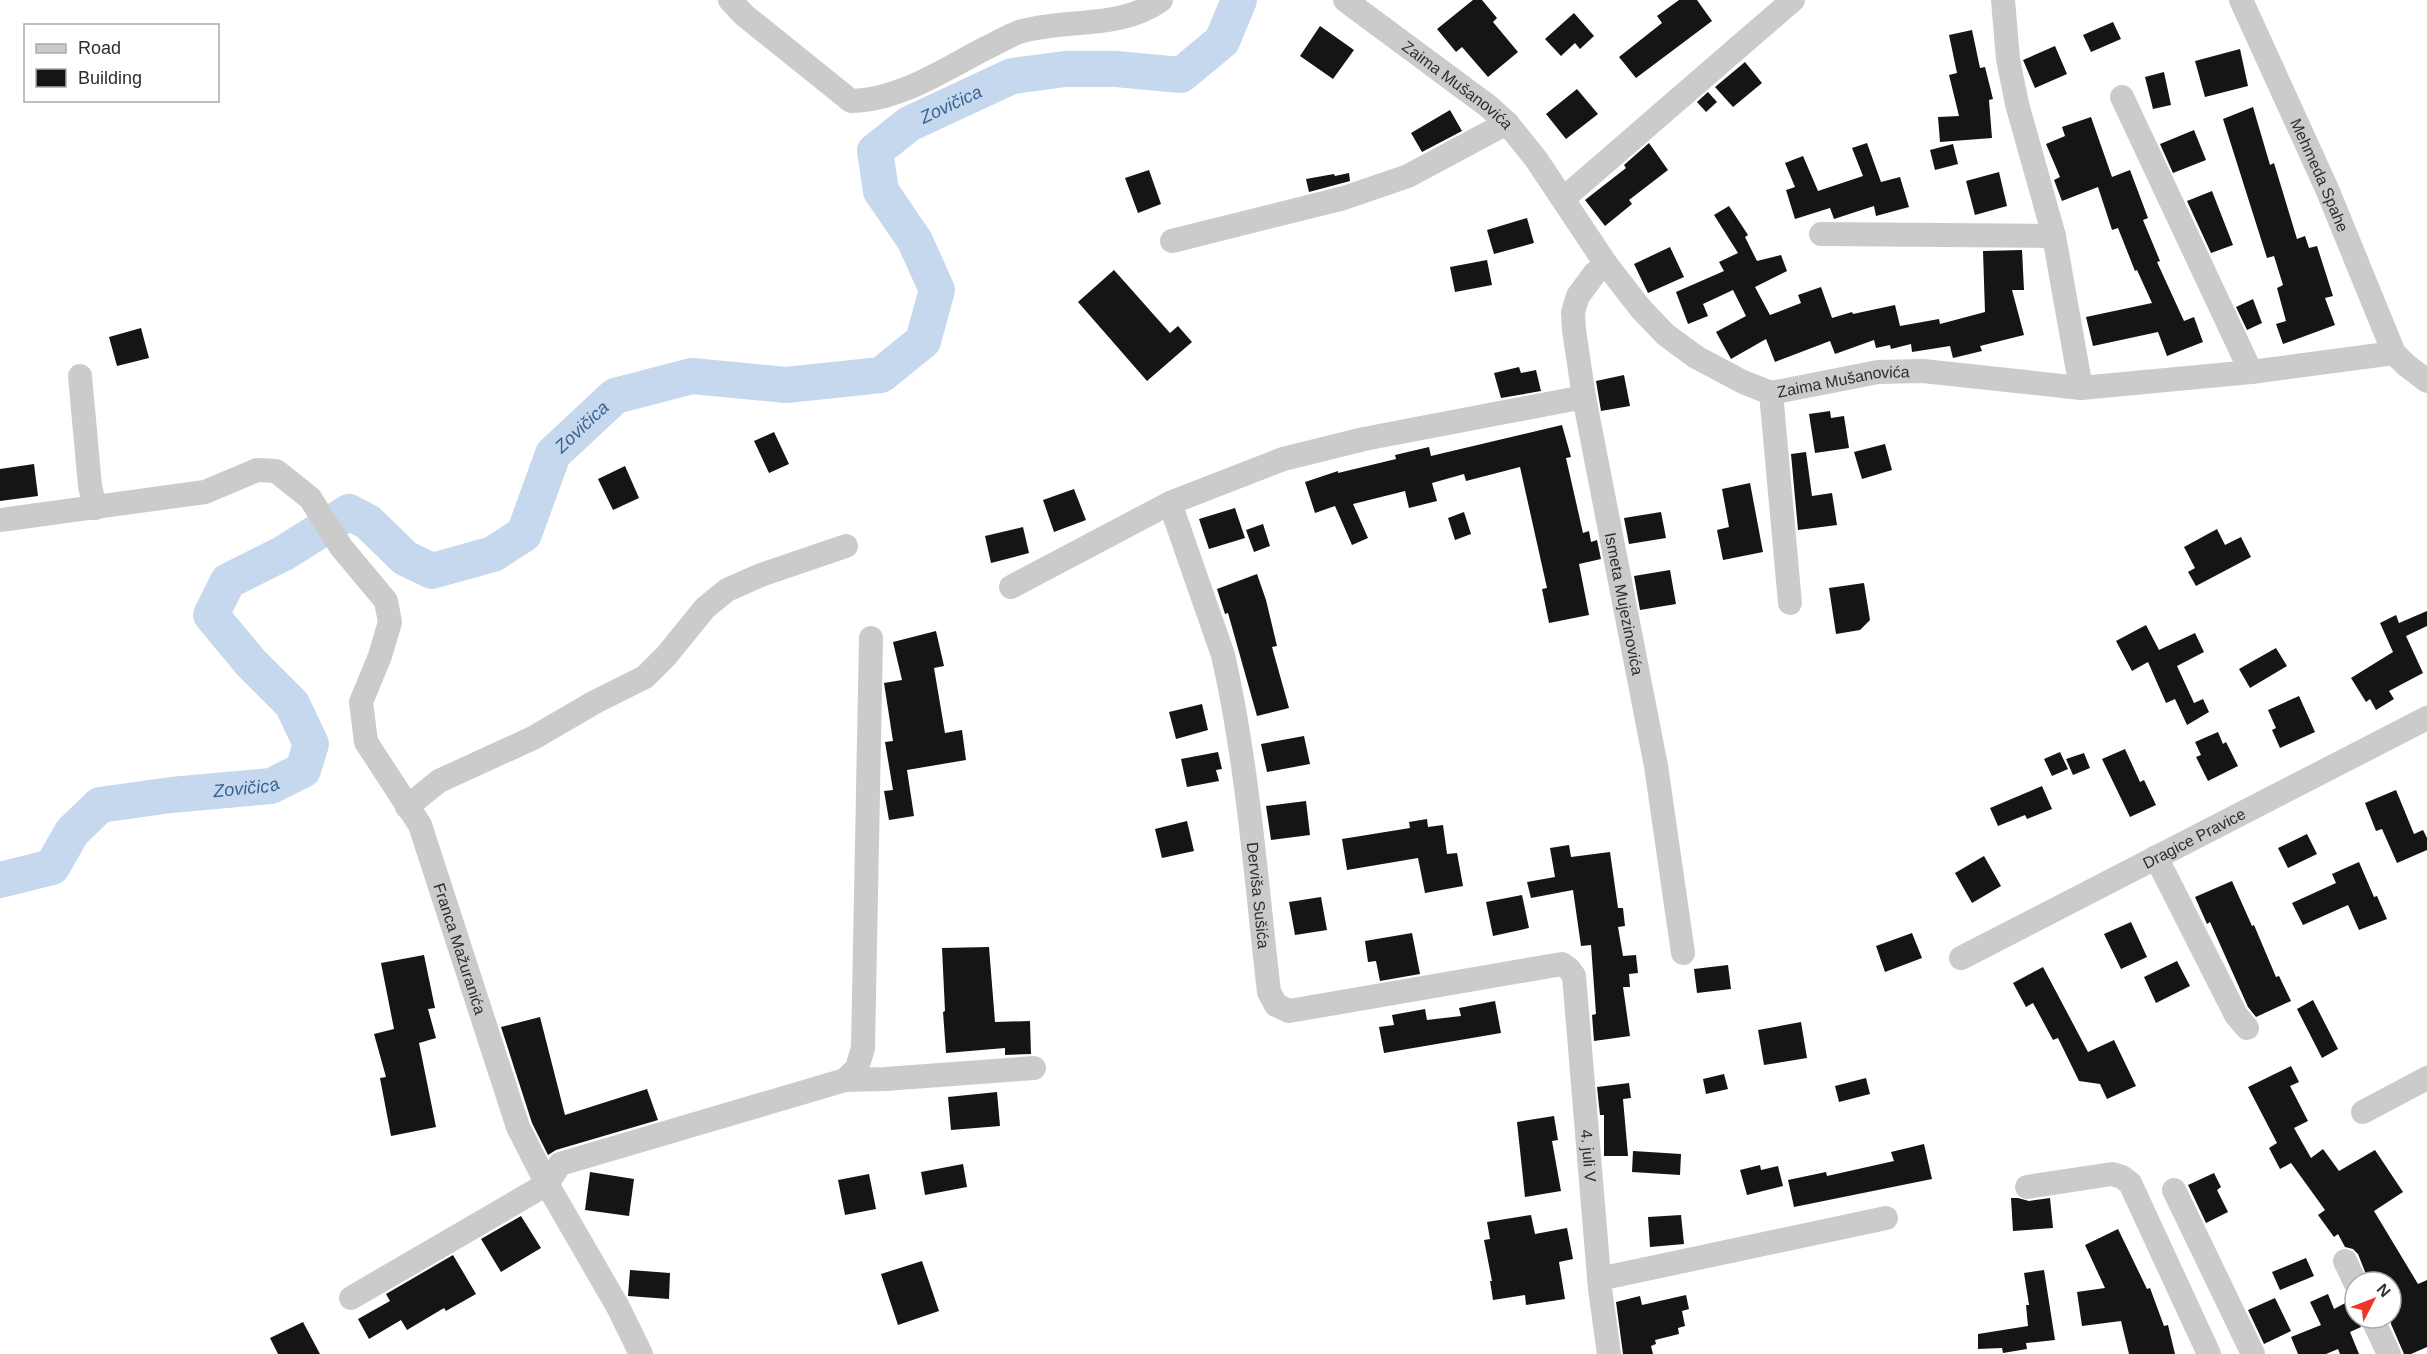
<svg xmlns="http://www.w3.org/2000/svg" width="2427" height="1354" font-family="Helvetica,sans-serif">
<rect width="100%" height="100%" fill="#fff"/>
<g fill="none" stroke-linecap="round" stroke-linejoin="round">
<path stroke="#c6d8ed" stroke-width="36" id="s1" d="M0 880 52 867 72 832 100 805 171 795 271 786 303 770 311 744 292 704 251 663 211 615 228 581 284 553 349 512 368 522 405 558 432 571 493 554 524 534 553 454 615 396 692 376 786 385 881 375 923 341 937 290 915 241 881 191 875 151 909 124 1012 76 1065 69H1116L1181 75 1222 41 1239 0"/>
</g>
<path fill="#151515" d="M1473 0H1482L1497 18 1493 22 1518 52 1488 77 1462 47 1456 52 1437 29Z
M1679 0H1697L1712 21 1636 78 1619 57 1662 23 1657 16Z
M1574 13 1594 36 1580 49 1575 43 1561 56 1545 39Z
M2113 22 2121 39 2091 52 2083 35Z
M1320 26 1354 50 1333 79 1300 56Z
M1972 30 1980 68 1985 67 1993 99 1989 100 1992 138 1940 142 1938 117 1959 116 1949 75 1957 73 1949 35Z
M2055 46 2067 74 2035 88 2023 60Z
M2240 49 2248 86 2205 97 2195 61Z
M1745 62 1762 83 1733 107 1715 87Z
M2164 72 2171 105 2153 109 2145 77Z
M1577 89 1598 114 1566 139 1546 114Z
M1708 92 1717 102 1706 112 1697 102Z
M2253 107 2270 165 2274 163 2297 239 2305 236 2309 248 2317 246 2333 296 2325 298 2335 325 2283 344 2276 324 2286 321 2277 288 2283 285 2274 256 2267 258 2223 119Z
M1450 110 1462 131 1422 152 1411 133Z
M2091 117 2112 177 2130 170 2148 218 2143 220 2160 261 2157 262 2184 321 2194 317 2203 342 2167 356 2158 332 2093 346 2086 317 2152 303 2137 270 2135 271 2118 228 2112 230 2098 187 2062 201 2054 180 2060 177 2046 144 2065 136 2062 127Z
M2194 130 2206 160 2173 173 2160 144Z
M1649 143 1668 170 1629 200 1632 204 1605 226 1585 200 1626 168 1624 165Z
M1867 143 1881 182 1900 177 1909 207 1876 216 1874 206 1834 219 1830 208 1795 219 1786 190 1795 187 1785 163 1803 156 1818 191 1863 176 1852 148Z
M1953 144 1958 164 1935 170 1930 150Z
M1149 170 1161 204 1138 213 1125 178Z
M1999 172 2007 206 1975 215 1966 181Z
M1349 173 1350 181 1309 192 1306 179 1334 174 1335 176Z
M2212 191 2233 245 2211 253 2187 201Z
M1729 206 1748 235 1745 237 1757 261 1781 255 1787 271 1755 287 1770 315 1801 303 1798 295 1821 287 1832 318 1852 312 1853 314 1895 305 1900 326 1939 319 1940 324 1985 312 1983 251 2022 250 2024 290H2012L2024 335 1980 346 1982 351 1953 358 1950 346 1912 352 1911 344 1891 349 1890 345 1876 348 1874 340 1835 354 1830 341 1775 362 1766 339 1731 359 1716 332 1746 316 1733 290 1703 304 1708 316 1688 324 1676 292 1724 271 1719 262 1738 253 1714 215Z
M1527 218 1534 243 1494 254 1487 230Z
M1670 247 1684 277 1648 293 1634 264Z
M1487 260 1492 285 1455 292 1450 267Z
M1114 270 1170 333 1178 326 1192 342 1147 381 1078 302Z
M2253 299 2262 323 2247 330 2236 307Z
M141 328 149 358 117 366 109 337Z
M1519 367 1521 373 1536 370 1541 391 1501 398 1494 373Z
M1624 375 1630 406 1601 411 1596 381Z
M1830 411 1831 418 1844 416 1849 448 1815 453 1809 414Z
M1562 425 1571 457 1566 458 1583 533 1589 531 1591 542 1597 540 1601 559 1579 564 1589 615 1549 623 1542 589 1547 588 1520 467 1466 481 1464 474 1432 483 1437 501 1409 508 1405 491 1353 504 1368 538 1352 545 1335 506 1315 513 1305 482 1338 471V473L1396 459 1395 455 1429 447 1431 456Z
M774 432 789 464 769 473 754 441Z
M1885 444 1892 470 1862 479 1854 452Z
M1806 452 1812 496 1832 493 1837 525 1798 530 1791 454Z
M34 464 38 496 0 501V469Z
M625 466 639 498 613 510 598 479Z
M1750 483 1763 552 1723 560 1717 530 1729 527 1722 489Z
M1074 489 1086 520 1054 532 1043 500Z
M1235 508 1245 538 1209 549 1199 519Z
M1464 512 1471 534 1455 540 1448 518Z
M1661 512 1666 538 1629 544 1624 518Z
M1263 524 1270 546 1254 552 1246 530Z
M1023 527 1029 553 991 563 985 536Z
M2217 529 2225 545 2241 537 2251 557 2196 586 2188 572 2195 568 2184 547Z
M1670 570 1676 604 1640 610 1634 576Z
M1257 574 1266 600 1277 646 1272 647 1289 708 1257 716 1228 613 1225 614 1217 589Z
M1864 583 1870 620 1860 630 1836 634 1829 588Z
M2427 611V626L2406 636 2423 673 2389 691 2394 699 2376 710 2370 699 2366 702 2351 678 2393 652 2380 623 2396 615 2399 623Z
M2146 625 2159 650 2195 633 2204 652 2177 666 2194 703 2203 699 2209 712 2187 725 2175 699 2166 703 2148 662 2132 671 2116 641Z
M936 631 944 666 934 668 945 733 962 730 966 760 907 770 914 816 889 820 884 791 893 790 885 742 893 741 884 683 902 680 893 642Z
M2276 648 2287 666 2250 688 2239 669Z
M2299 696 2315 732 2280 748 2272 730 2276 728 2268 710Z
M1202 704 1208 730 1176 739 1169 712Z
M2218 732 2223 744 2226 742 2238 766 2208 781 2196 757 2201 755 2195 742Z
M1304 736 1310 764 1267 772 1261 744Z
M2125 749 2140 782 2144 780 2156 805 2130 817 2102 759Z
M1218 752 1222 769 1216 770 1219 781 1187 787 1181 759Z
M2060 752 2068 769 2052 776 2044 759Z
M2084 753 2090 768 2073 775 2066 759Z
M2042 786 2052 809 2027 819 2025 815 1998 826 1990 808Z
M2396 790 2414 834 2423 830 2427 838V850L2397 863 2382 829 2376 831 2365 803Z
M1306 801 1310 835 1271 840 1266 806Z
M1427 819 1428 827 1443 825 1447 854 1457 853 1463 886 1425 893 1418 858 1347 870 1342 839 1410 828 1409 822Z
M1187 821 1194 851 1162 858 1155 829Z
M2307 834 2317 854 2288 868 2278 848Z
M1569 845 1571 857 1610 852 1618 908H1623L1625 926 1618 927 1623 956 1636 955 1638 973 1629 974 1630 987H1623L1630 1036 1594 1041 1592 1015 1596 1014 1591 945 1581 946 1573 890 1531 898 1527 882 1555 877 1550 848Z
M1984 856 2001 886 1972 903 1955 873Z
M2359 862 2374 897 2377 896 2387 919 2359 930 2348 905 2303 925 2292 903 2336 883 2332 874Z
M2232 881 2252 926 2254 925 2276 977 2279 976 2291 1001 2256 1017 2248 1007 2210 922 2207 924 2195 897Z
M1522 895 1529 928 1493 936 1486 902Z
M1321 897 1327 930 1295 935 1289 902Z
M2131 922 2147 957 2121 969 2104 934Z
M1412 933 1420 974 1380 981 1376 961 1368 962 1365 941Z
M1912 933 1922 958 1885 972 1876 946Z
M989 947 995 1022 1030 1021 1031 1054 1005 1055V1048L946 1053 943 1012 945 1011 942 948Z
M424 955 435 1008 428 1009 436 1038 419 1043 436 1127 391 1136 380 1078 386 1077 374 1034 394 1029 381 963Z
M2177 961 2190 986 2156 1003 2144 977Z
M1728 965 1731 989 1697 993 1694 969Z
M2043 967 2088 1052 2114 1040 2136 1086 2107 1099 2100 1084 2079 1081 2058 1038 2053 1040 2033 1003 2026 1007 2013 983Z
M2313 1000 2338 1049 2322 1058 2297 1009Z
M1495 1001 1501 1033 1384 1053 1379 1027 1394 1025 1392 1015 1425 1009 1427 1020 1461 1016 1459 1008Z
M540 1017 565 1115 647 1089 658 1120 556 1150 548 1155 532 1123 501 1027Z
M1801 1022 1807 1058 1764 1065 1758 1030Z
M2291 1066 2299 1082 2290 1086 2308 1121 2294 1128 2311 1158 2323 1149 2339 1171 2375 1150 2403 1192 2374 1211 2418 1284 2427 1280V1347L2411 1354H2404L2391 1324V1282H2369L2358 1254 2353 1249 2345 1247 2338 1234 2334 1237 2318 1215 2325 1210 2291 1163 2280 1169 2269 1148 2277 1143 2248 1087Z
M1724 1074 1728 1089 1706 1094 1703 1079Z
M1866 1078 1870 1094 1839 1102 1835 1086Z
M1629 1083 1631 1098 1623 1099 1628 1156H1604V1115H1600L1597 1087Z
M997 1092 1000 1126 951 1130 948 1097Z
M1554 1116 1558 1140 1552 1141 1561 1191 1525 1197 1517 1122Z
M1924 1144 1932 1179 1794 1207 1788 1180 1826 1172 1827 1176 1894 1161 1891 1152Z
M1633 1151 1681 1154 1680 1175 1632 1172Z
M963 1164 967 1187 925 1195 921 1172Z
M1760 1165 1761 1170 1778 1166 1783 1186 1747 1195 1740 1170Z
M590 1172 634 1179 629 1216 585 1210Z
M2214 1173 2221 1187 2217 1190 2228 1212 2206 1223 2188 1185Z
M869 1174 876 1209 845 1215 838 1180Z
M2011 1198H2018L2029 1201 2050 1198 2053 1228 2013 1231Z
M1531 1215 1535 1234 1567 1228 1573 1259 1559 1262 1565 1299 1526 1305 1525 1295 1493 1300 1490 1281H1492L1484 1240 1490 1239 1487 1222Z
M1681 1215 1684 1244 1650 1247 1648 1217Z
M521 1216 541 1248 501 1272 481 1239Z
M2118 1229 2147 1289 2150 1288 2164 1326 2168 1325 2175 1354H2129L2121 1321 2082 1326 2077 1292 2105 1288 2085 1245Z
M453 1255 476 1294 446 1311 444 1308 407 1330 401 1320 369 1339 358 1319 390 1301 386 1294Z
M2306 1258 2314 1276 2280 1290 2272 1272Z
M922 1261 939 1311 898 1325 881 1274Z
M630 1270 670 1273 669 1299 628 1296Z
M2044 1270 2055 1340 2026 1343 2027 1349 2003 1353 2002 1348 1978 1349V1334L2028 1326 2026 1305H2029L2024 1273Z
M2328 1294 2334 1309 2349 1301 2361 1327 2350 1332 2359 1354H2340L2338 1349 2326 1354H2298L2291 1337 2321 1325 2310 1302Z
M1686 1295 1689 1309 1682 1311 1685 1326 1678 1328 1679 1334 1655 1340 1656 1344 1651 1346 1653 1354H1623L1616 1302 1640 1296 1642 1305Z
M2275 1298 2291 1331 2264 1344 2248 1310Z
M303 1322 320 1354H278L270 1338Z"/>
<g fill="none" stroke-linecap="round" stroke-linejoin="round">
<g stroke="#cbcbcb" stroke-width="24">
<path d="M730 0 744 15 851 101C898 101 945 69 986 48 997 43 1008 36 1019 32 1065 18 1120 30 1161 0"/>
<path id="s2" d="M1345 0 1488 106 1507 123 1536 159 1606 264 1641 309 1666 335 1696 357 1743 382 1771 393 1878 372 1923 371 2081 388 2251 372 2394 353"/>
<path d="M2003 0 2008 59 2017 104 2054 236 2081 388"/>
<path id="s3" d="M2241 0 2327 189 2394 353 2406 365 2427 381"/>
<path d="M2122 97 2251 372"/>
<path d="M1563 199 1793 0"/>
<path d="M1821 234 2054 236"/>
<path d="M1172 241 1344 198 1408 176 1507 123"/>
<path id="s4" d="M1606 264 1595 273 1578 296 1573 312 1574 330 1584 397 1656 766 1683 953"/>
<path d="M80 376 90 486 95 508"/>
<path d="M1771 393 1790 603"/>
<path id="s5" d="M1170 503 1223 655C1248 765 1256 880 1269 992L1276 1005 1289 1011 1562 964 1569 969 1574 976 1600 1289 1609 1354"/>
<path id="s6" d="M0 520 205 492 257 470 276 471 310 498 341 547 386 601 390 622 380 656 361 702 366 742 420 825 518 1127 547 1184 618 1307 641 1354"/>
<path d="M1011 587 1170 503 1283 459 1364 439 1584 397"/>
<path d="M407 807 439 781 533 738 595 702 645 677 666 656 705 608 727 590 761 575 846 546"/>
<path d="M2156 857 2236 1015 2247 1028"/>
<path id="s7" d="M1961 958 2427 718"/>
<path d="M845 1080 885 1079 1034 1068"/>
<path d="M2363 1112 2427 1078"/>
<path d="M2027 1187 2112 1174 2122 1177 2130 1183 2209 1354"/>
<path d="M2174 1190 2253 1354"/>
<path d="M2345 1261 2355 1282"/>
<path d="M1599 1279 1886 1218"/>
<path d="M351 1298 547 1184 560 1164 845 1080 857 1068 863 1048 871 638"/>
<path d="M2372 1318 2389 1354"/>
</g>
</g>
<g text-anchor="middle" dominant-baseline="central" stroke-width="6" stroke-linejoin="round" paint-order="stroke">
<g font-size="16" fill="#2e2e2e" stroke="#fff">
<text stroke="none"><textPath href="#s2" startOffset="141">Zaima Mušanovića</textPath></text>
<text stroke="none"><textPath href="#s3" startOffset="192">Mehmeda Spahe</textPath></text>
<text stroke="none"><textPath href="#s2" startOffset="663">Zaima Mušanovića</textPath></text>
<text stroke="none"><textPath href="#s4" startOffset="356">Ismeta Mujezinovića</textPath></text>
<text stroke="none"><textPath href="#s7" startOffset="262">Dragice Pravice</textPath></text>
<text stroke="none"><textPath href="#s5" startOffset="404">Derviša Sušića</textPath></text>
<text stroke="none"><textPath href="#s6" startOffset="830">Franca Mažuranića</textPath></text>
<text stroke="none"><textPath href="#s5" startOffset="1005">4. juli V</textPath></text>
</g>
<g font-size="18" font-style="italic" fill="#386394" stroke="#fff">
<text stroke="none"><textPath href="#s1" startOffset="1704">Zovičica</textPath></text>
<text stroke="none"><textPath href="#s1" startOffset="1038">Zovičica</textPath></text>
<text stroke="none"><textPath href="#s1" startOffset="280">Zovičica</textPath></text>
</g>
</g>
<rect x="24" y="24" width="195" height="78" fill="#ffffff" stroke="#ababab" stroke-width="1.5"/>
<rect x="36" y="44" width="30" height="9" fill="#cbcbcb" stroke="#ababab" stroke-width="1.5"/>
<text x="78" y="54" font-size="18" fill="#2e2e2e">Road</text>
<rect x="36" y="69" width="30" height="18" fill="#151515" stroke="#ababab" stroke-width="1.5"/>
<text x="78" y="84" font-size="18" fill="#2e2e2e">Building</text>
<g transform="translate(2373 1300) rotate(48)"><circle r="28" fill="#ffffff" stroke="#ababab" stroke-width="1.5"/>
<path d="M0-4.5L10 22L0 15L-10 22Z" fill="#ee3627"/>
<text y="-9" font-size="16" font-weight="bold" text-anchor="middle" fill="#2e2e2e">N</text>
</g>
</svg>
